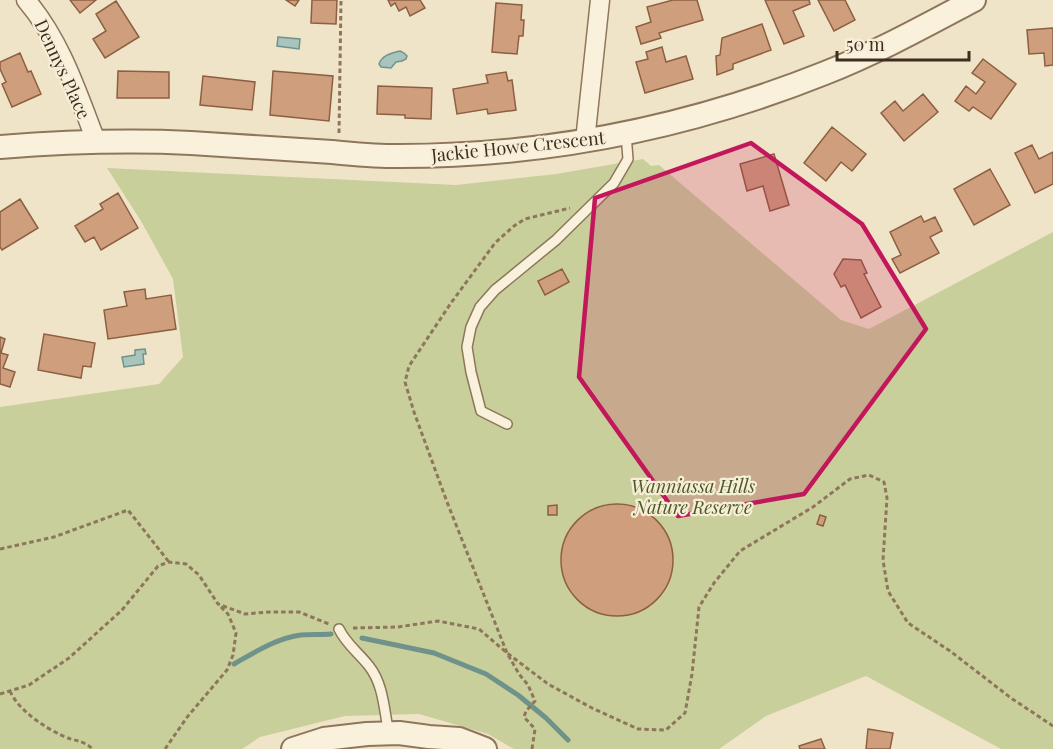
<svg xmlns="http://www.w3.org/2000/svg" width="1053" height="749" font-family="'Playfair Display',serif">
<rect width="100%" height="100%" fill="#f0e4c8"/>
<path fill="#c9cf9b" d="M643 159 651 166 659 165 841 320 869 329 1053 232V749H1001L866 676 766 716 719 749H514L488 734 419 714 345 716 260 737 242 749H0V407L159 384 183 357 173 279 141 221 107 168 456 185 556 174Z"/>
<path fill="#a9c4bc" stroke="#6f938a" stroke-width="1.5" d="M278 37 300 39 299 49 277 46Z
M400 51 404 53 407 56 406 59 402 61 396 62 391 68 381 67 379 64C382 55 392 53 400 51Z
M145 349 146 354H143L144 364 124 367 122 357 135 355V350Z"/>
<g fill="none" stroke-linecap="round" stroke-linejoin="round">
<path stroke="#6f938a" stroke-width="5" d="M362 638 434 653 486 674 518 695 546 718 568 740
M234 664C255 652 277 638 301 635 311 634 321 635 331 634"/>
</g>
<path fill="#cf9f7d" stroke="#8d5f41" stroke-width="1.5" d="M70 0H96L80 13Z
M286 0H299L295 6Z
M312 0H337L336 24 311 23Z
M388 0H420L425 8 410 16 406 7 399 11 395 3 391 6Z
M673 0H697L703 20 659 33 661 38 641 44 636 27 651 22 647 7Z
M765 0H809L810 4 793 11 804 36 784 44Z
M818 0H845L855 20 834 31Z
M116 1 139 37 105 58 93 39 106 31 96 14Z
M496 3 522 5 521 20H524L523 36H519L517 54 492 52Z
M762 24 771 50 733 64V69L717 75 716 56 720 55 722 38Z
M1053 28V65L1045 66 1044 53 1029 54 1027 30Z
M662 47 666 62 686 56 693 79 645 93 636 62 648 59 646 52Z
M20 53 28 72 31 71 41 94 12 107 2 84 6 82 0 69V62Z
M983 59 1016 84 991 119 973 107 969 111 955 101 966 86 976 94 985 82 972 73Z
M118 71 169 72V98H117Z
M273 71 333 76 329 121 270 115Z
M506 72 508 81 512 80 516 110 488 114 487 109 457 114 453 89 488 83 486 75Z
M203 76 255 82 252 110 200 105Z
M378 86 432 88 431 119 405 118V115L377 114Z
M923 94 938 112 904 141 881 113 895 101 903 111Z
M832 127 866 154 852 171 841 162 826 181 804 163Z
M1032 145 1039 159 1053 152V184L1035 193 1015 153Z
M774 154 789 205 770 211 763 186 747 191 740 164Z
M990 169 1010 205 974 225 954 189Z
M118 193 138 228 101 250 94 237 85 242 75 226 103 209 100 204Z
M20 199 38 228 2 250 0 247V212Z
M921 216 924 222 935 217 942 231 930 237 939 253 900 273 892 259 901 255 890 232Z
M843 259 861 260 867 273 864 274 881 307 861 318 845 285 841 287 834 274Z
M562 269 569 282 545 295 538 281Z
M145 289 146 299 171 295 176 329 108 339 104 310 127 306 124 292Z
M44 334 95 343 91 367 83 366 81 378 38 370Z
M0 337 5 339 1 353 8 355 3 368 15 372 10 387 0 384Z
M561 560a56 56 0 1 1 112 0a56 56 0 1 1-112 0Z
M557 505V515H548V506Z
M820 515 826 517 823 526 817 524Z
M868 729 893 733 890 749H866Z
M821 739 825 749H800L799 746Z"/>
<g fill="none" stroke-linecap="round" stroke-linejoin="round">
<defs>
<path id="service" d="M507 424 481 411 471 372 467 347 471 327 480 307 495 290 556 240 614 183 628 159 626 134
M339 629C346 644 359 653 369 666 384 685 384 711 389 734"/>
<path id="minor" d="M26 0C61 41 77 92 96 141
M585 141 600 0"/>
<path id="tertiary" d="M0 147C64 142 127 140 191 143 238 146 285 149 332 152 352 154 372 156 392 156 543 157 685 129 825 73 876 53 925 26 974 0
M293 749 324 739 367 734 399 733 429 737 459 739 485 749"/>
</defs>
<use href="#service" stroke="#8d765c" stroke-width="12"/>
<use href="#minor" stroke="#8d765c" stroke-width="21"/>
<use href="#tertiary" stroke="#8d765c" stroke-width="26"/>
<path stroke="#8d765c" stroke-width="3" stroke-dasharray="4.5 3" stroke-linecap="butt" d="M339 133 341 0
M0 549 54 537 128 510 169 562
M353 628 398 627 438 621 479 629 507 653 548 684 592 708 638 729 666 730 685 713 692 674 699 607 714 583 740 551 813 507 850 479 869 475 884 482 887 498 883 560 888 591 908 623 950 651 1011 698 1053 726
M10 691C19 711 44 727 63 736 76 742 81 739 93 749
M0 694 29 685 69 658 122 610 158 566 169 562 186 564 199 575 218 604 245 614 269 612H299L329 624
M165 749 188 716 227 670 233 655 236 633 228 614 220 606
M532 749 535 729 524 717 526 711 535 701 528 685 519 674 507 653 447 502 414 412 405 382 409 366 451 303 495 243 514 226 525 219 570 208"/>
<use href="#service" stroke="#faf1dc" stroke-width="9"/>
<use href="#minor" stroke="#faf1dc" stroke-width="18"/>
<use href="#tertiary" stroke="#faf1dc" stroke-width="22"/>
</g>
<path fill="#c2185b" fill-opacity="0.2" stroke="#c2185b" stroke-width="4.5" stroke-linejoin="round" d="M751 143 862 224 926 329 804 494 678 516 579 377 595 198Z"/>
<g text-anchor="middle" dominant-baseline="central" stroke-width="4.5" stroke-linejoin="round" paint-order="stroke">
<g font-size="18" fill="#3d2e20" stroke="#f7eed8">
<text transform="translate(63 69) rotate(65)">Dennys Place</text>
<text transform="translate(518 146) rotate(-6)">Jackie Howe Crescent</text>
</g>
<g font-size="18" font-style="italic" fill="#4d5a26" stroke="#f7eed8">
<text x="693" y="486">Wanniassa Hills<tspan x="693" dy="21">Nature Reserve</tspan></text>
</g>
</g>
<path d="M837 51v9h132v-9" fill="none" stroke="#3d2e20" stroke-width="3"/>
<text x="846" y="51" font-size="18" fill="#3d2e20" stroke="#f7eed8" stroke-width="4.5" paint-order="stroke">50 m</text>
</svg>
